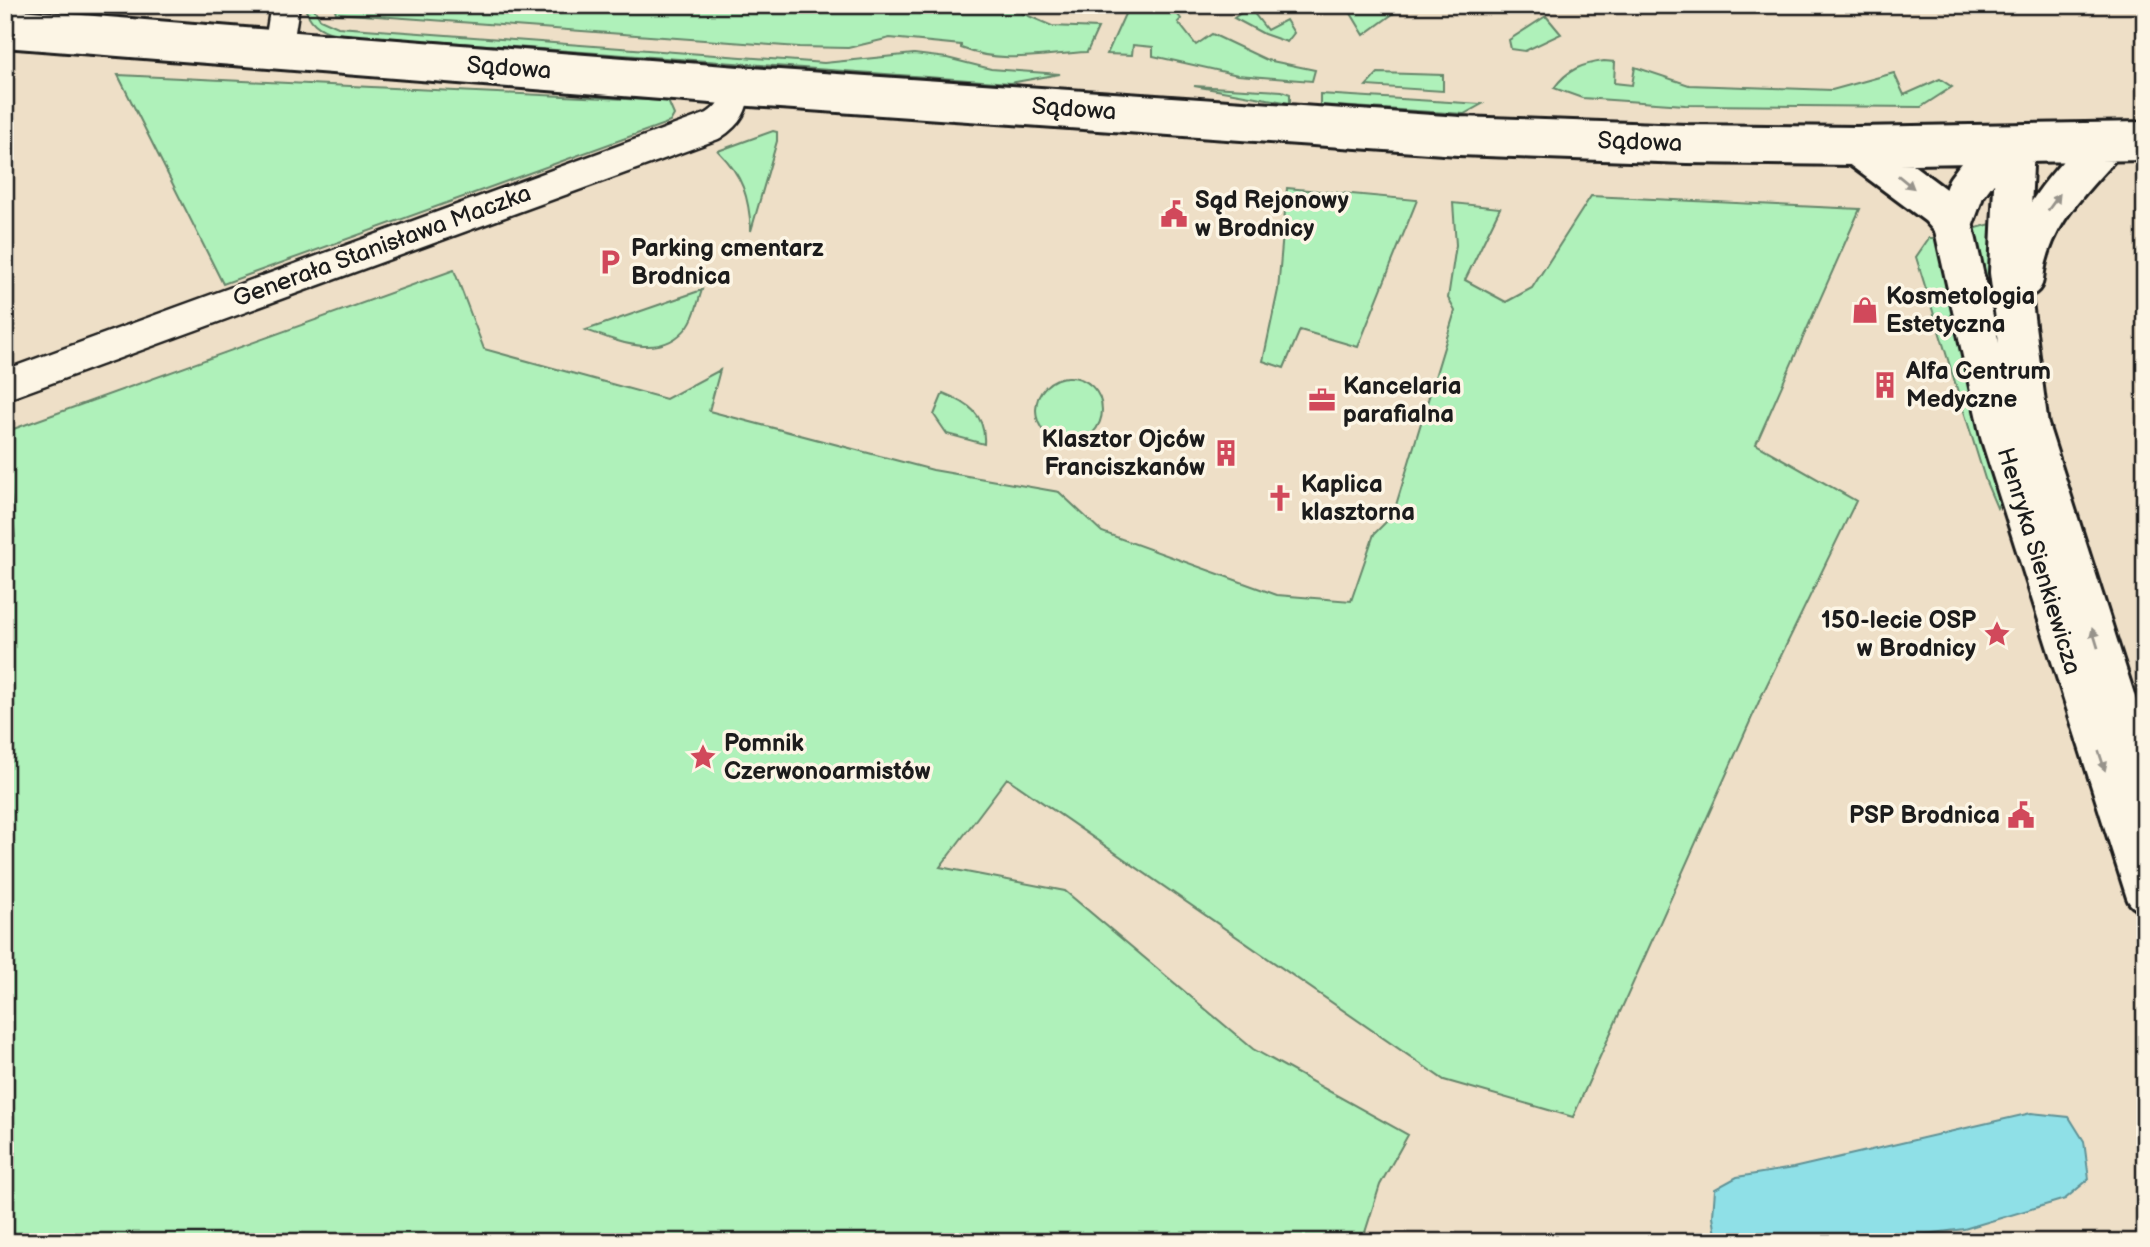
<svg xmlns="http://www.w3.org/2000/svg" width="2150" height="1247" font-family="'Balsamiq Sans',sans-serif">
<rect width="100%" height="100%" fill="#eedfc7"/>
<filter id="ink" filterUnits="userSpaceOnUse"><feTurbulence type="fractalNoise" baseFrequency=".0143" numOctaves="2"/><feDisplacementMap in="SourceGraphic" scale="14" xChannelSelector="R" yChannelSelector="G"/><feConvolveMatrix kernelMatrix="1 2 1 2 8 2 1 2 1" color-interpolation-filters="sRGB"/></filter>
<g filter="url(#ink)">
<path fill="#aff1ba" stroke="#66866b" stroke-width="2" d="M304 5H312L320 19 338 27 824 63 914 54 947 58 991 69 1060 74 1010 83 335 34C318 29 309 22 304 5Z
M334 5H1003L1052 26 1098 28 1087 52C1043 54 1004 65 961 48V45L890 38 848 48 799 47 336 13Z
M1129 5H1165L1170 11 1173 8 1181 19 1178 22 1196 45 1212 34 1267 60 1315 70 1312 81 1238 75 1153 56V47L1133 45 1132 55 1107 54Z
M1346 5H1405L1364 35Z
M1249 7 1267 30 1286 20 1294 33 1287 42 1264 34 1234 18Z
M1546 16 1561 34 1525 51 1511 49 1509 40Z
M1604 61 1615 62 1614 83 1632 85 1635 67 1689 85 1832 90 1894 73 1904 95 1940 79 1952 87 1921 107 1685 105 1582 98 1554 88C1568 69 1582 64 1604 61Z
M1378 73 1443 75V91L1366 86Z
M118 75 668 101 674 115 670 122 223 284Z
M1194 86 1282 91 1290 94V103Z
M1320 94 1482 104 1464 114 1320 105Z
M773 131 777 132V141L751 231C749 197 743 176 718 151Z
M1287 188 1417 200 1358 347 1300 330 1284 368 1263 361 1278 290Z
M1591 196 1860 209 1756 444 1856 501 1761 697 1573 1117 1444 1080 1007 778 940 867 1065 891 1253 1049 1408 1135 1380 1185 1362 1242H5V537H15L5 432 454 270 484 349 666 399 720 370 709 411 933 470 1059 492 1102 532 1277 595 1351 601 1374 534 1393 515 1455 311 1448 298 1456 245 1453 203 1500 208 1465 280 1506 302 1532 288Z
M1998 222 1993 289 1990 298 1984 296 1973 229Z
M1929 238H1942L2004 495 1997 508 1986 482 1916 257Z
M702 290C698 301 695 317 688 326 662 361 619 342 586 330Z
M1036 410a33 33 0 1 1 66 0a33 33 0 1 1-66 0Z
M943 393C968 403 986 414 984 444L947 434 934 415Z"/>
<path fill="#8fe0e7" stroke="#619296" stroke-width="2" d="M2031 1113 2069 1117 2084 1141 2089 1179 2065 1199 1964 1229 1866 1242H1717L1713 1216 1715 1189 1737 1177 1793 1168Z"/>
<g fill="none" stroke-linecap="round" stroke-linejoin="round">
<defs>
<path id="street" d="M278 50 285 5
M5 385 713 126C730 115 734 106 737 86"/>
<path id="secondary" d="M5 28 737 86 1459 136 1687 144 1856 146 2145 141
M2015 144 1987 162 1975 176 1966 188 1953 224 2000 435 2145 892
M2015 144 2009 272 2029 427 2145 791
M1856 146 1938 207 1953 224
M2024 278C2030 219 2068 184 2106 142"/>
</defs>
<use href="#street" stroke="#1c1c1c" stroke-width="33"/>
<use href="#secondary" stroke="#1c1c1c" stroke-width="44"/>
<use href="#street" stroke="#fcf5e5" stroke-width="28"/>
<use href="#secondary" stroke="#fcf5e5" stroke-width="38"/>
</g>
<defs><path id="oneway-solid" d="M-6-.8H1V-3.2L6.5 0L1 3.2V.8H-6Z" transform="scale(1.75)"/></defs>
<g fill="#97938b">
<use href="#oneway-solid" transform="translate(1906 182) rotate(39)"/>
<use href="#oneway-solid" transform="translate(2054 202) rotate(-54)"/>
<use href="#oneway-solid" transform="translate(2095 638) rotate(-107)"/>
<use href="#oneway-solid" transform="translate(2102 761) rotate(72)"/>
</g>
</g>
<defs>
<symbol id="civic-bare" viewBox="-9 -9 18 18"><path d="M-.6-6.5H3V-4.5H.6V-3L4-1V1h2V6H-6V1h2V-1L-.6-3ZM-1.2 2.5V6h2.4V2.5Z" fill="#d1495b" stroke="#fcf5e5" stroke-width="2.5" paint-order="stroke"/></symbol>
<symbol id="parking-bare" viewBox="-9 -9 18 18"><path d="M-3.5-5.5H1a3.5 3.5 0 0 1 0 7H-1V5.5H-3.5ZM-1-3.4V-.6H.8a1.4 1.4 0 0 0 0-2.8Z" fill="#d1495b" stroke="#fcf5e5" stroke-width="2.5" paint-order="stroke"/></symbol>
<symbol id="shop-bare" viewBox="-9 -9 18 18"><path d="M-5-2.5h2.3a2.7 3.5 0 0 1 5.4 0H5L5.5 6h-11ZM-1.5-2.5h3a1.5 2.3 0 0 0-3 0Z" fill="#d1495b" stroke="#fcf5e5" stroke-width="2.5" paint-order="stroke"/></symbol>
<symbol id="building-bare" viewBox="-9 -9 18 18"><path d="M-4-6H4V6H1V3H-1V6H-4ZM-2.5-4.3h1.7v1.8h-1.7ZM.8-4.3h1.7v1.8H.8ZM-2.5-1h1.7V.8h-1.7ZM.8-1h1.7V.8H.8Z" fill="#d1495b" stroke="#fcf5e5" stroke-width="2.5" paint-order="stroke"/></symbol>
<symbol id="office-bare" viewBox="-9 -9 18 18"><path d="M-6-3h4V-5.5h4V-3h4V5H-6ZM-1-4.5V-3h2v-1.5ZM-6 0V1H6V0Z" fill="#d1495b" stroke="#fcf5e5" stroke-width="2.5" paint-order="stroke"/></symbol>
<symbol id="church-bare" viewBox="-9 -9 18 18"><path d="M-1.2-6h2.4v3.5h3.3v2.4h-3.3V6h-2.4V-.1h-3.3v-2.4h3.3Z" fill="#d1495b" stroke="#fcf5e5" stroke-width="2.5" paint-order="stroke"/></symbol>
<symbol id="sight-bare" viewBox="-9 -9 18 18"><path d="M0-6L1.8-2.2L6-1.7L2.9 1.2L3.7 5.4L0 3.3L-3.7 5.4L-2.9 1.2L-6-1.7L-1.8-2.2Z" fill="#d1495b" stroke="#fcf5e5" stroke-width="2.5" paint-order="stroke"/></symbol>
</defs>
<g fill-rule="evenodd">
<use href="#civic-bare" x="1155" y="195" width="38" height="38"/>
<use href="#parking-bare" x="591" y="243" width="38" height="38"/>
<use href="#shop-bare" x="1846" y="291" width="38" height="38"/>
<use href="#building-bare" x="1866" y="366" width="38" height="38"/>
<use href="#office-bare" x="1303" y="381" width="38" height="38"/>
<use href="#building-bare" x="1207" y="434" width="38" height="38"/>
<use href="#church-bare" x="1261" y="479" width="38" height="38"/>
<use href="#sight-bare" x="1978" y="615" width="38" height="38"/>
<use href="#sight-bare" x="684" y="738" width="38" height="38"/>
<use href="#civic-bare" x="2002" y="796" width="38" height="38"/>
</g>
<g text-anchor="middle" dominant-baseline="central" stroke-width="7" stroke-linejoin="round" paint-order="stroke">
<g font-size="24" fill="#1c1c1c" stroke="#fcf5e5">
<text transform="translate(509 68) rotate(4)">Sądowa</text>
<text transform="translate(1074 109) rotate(4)">Sądowa</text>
<text transform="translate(1640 142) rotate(2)">Sądowa</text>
<text transform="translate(382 246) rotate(-20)">Generała Stanisława Maczka</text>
<text transform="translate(2039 561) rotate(73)">Henryka Sienkiewicza</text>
</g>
<g font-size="24" font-weight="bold" fill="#1c1c1c" stroke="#fcf5e5" text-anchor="start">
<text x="1195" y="200">Sąd Rejonowy<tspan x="1195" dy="28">w Brodnicy</tspan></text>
<text x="631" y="248">Parking cmentarz<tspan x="631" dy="28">Brodnica</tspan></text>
<text x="1886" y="296">Kosmetologia<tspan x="1886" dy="28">Estetyczna</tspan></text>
<text x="1906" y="371">Alfa Centrum<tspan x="1906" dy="28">Medyczne</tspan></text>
<text x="1343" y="386">Kancelaria<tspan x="1343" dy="28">parafialna</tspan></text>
<text x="1205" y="439" text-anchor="end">Klasztor Ojców<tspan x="1205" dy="28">Franciszkanów</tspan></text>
<text x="1301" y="484">Kaplica<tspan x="1301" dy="28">klasztorna</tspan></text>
<text x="1976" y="620" text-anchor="end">150-lecie OSP<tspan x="1976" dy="28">w Brodnicy</tspan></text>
<text x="724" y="743">Pomnik<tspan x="724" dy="28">Czerwonoarmistów</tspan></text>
<text x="2000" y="815" text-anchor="end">PSP Brodnica</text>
</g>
</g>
<rect width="2150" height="1247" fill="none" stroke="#fcf5e5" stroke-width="28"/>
<rect x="14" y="14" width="2122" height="1219" fill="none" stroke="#1c1c1c" stroke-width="2.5" filter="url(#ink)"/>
</svg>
